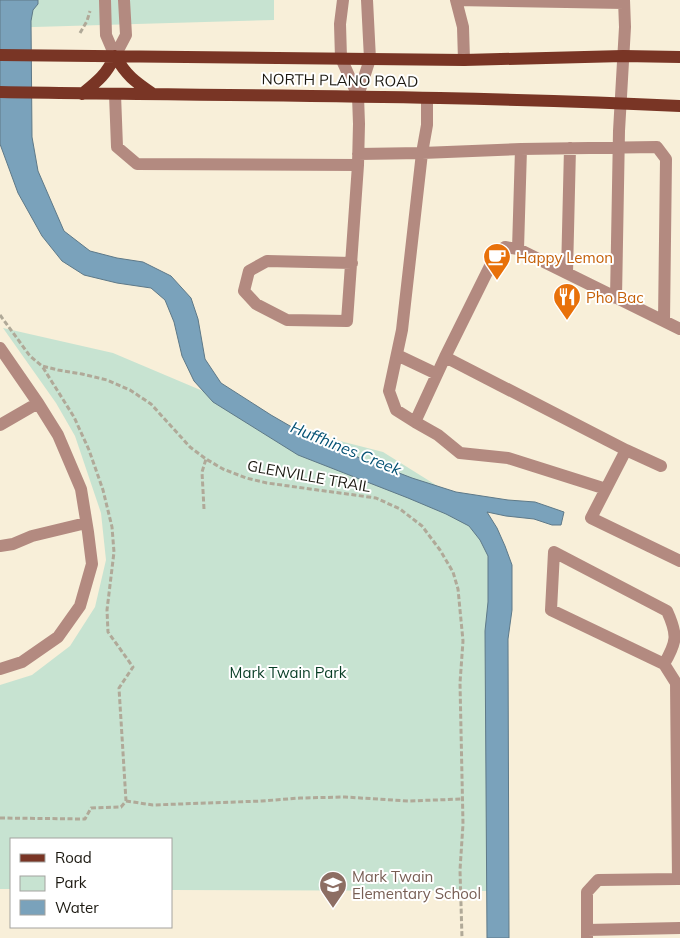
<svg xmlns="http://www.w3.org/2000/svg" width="680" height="938" font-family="Mulish,sans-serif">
<rect width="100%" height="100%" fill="#f8efd9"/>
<path fill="#c7e3d1" d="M0 0H274V20L0 28Z
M3 328 113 353 293 429 383 452 492 520 494 891 171 890V839H11V889H0V685L32 675 70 646 95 607 106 560 101 513 75 436 56 403Z"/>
<path fill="#7aa2bb" stroke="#5e7988" d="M0 0H38V4L33 10 31 21 32 137 38 171 64 231 90 251 117 258 143 262 171 276 191 298 198 319 205 359 221 383 271 415 316 441 412 478 456 492 508 500 535 502 564 512 561 525H552L534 519 506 516 487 512 497 528 505 546 512 565V610L508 639 509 938H487L485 631 488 602V556L480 540 469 526 446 514 408 498 298 455 213 402 194 381 182 356 174 322 165 300 151 288 117 283 84 275 62 261 42 236 18 193 0 144Z"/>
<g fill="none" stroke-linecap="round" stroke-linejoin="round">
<path stroke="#b0a998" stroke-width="3" stroke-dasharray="5 2.5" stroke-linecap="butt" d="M80 33 87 21 90 11
M0 315 30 356 42 366 58 370 82 374 107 380 130 390 151 404 190 447 206 459 223 469 246 478 267 483 376 498 400 509 422 526 440 550 453 572 458 589 463 641 460 683 463 824 460 870 462 938
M204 509 202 472 206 459
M126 801 153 805 262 801 300 798 345 797 408 801 463 799
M0 818 85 819 91 808 121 807 126 801 119 688 133 667 108 632 107 610 114 552 112 527 103 490 89 450 74 417 42 366"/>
<path stroke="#b38a80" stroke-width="12" d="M105 0 106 35 115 56
M343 0 340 24 341 58 358 96
M456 0 624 3
M456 0 463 27 464 60
M115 56 126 35 124 0
M115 94 117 147 137 164 358 165
M427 98V125L422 153 521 149 657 147 666 159 664 321
M358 154 422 153 402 330 389 391 396 410 415 422
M518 249 521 149
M352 263 267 261 249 271 244 291 256 304 287 320 347 321 358 165 359 124 358 96 370 59 367 0
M567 273 570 148
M616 298 619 131 625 27 624 0
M680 329 518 249 505 247 496 254 445 357 626 450 591 518 680 561
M0 348 38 403 58 435 81 489 88 532 92 564 80 606 58 637 22 662 0 669
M397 355 437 374
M445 357 415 422 438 435 460 453 508 458 606 489
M0 425 38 403
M626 450 661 466
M0 546 13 544 32 536 86 523
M664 664C677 642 678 635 667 611L554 552 551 610 664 664 676 683 678 879H680
M587 930 680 928
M587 938V892L598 880 678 879"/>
<path stroke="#793525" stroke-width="12" d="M0 55 464 60 623 56 680 57
M115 56C127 76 134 81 153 94
M0 92C227 96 453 95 680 106
M82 94C98 81 106 75 115 56"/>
</g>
<defs>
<symbol id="cafe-pin" viewBox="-11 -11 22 30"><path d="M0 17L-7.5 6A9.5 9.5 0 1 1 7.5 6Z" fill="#e8710a" stroke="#fff"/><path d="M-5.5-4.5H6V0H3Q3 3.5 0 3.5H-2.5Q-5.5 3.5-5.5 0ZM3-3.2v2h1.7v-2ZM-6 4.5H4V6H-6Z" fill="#fff"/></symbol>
<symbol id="restaurant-pin" viewBox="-11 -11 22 30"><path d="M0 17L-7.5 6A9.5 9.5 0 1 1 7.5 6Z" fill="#e8710a" stroke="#fff"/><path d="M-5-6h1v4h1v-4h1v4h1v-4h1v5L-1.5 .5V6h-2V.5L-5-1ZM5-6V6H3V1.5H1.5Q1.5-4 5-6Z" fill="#fff"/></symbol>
<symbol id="school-pin" viewBox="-11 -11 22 30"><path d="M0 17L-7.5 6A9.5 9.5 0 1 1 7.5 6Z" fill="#8d6e63" stroke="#fff"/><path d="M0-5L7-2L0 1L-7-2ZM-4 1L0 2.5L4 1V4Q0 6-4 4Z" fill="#fff"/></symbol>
</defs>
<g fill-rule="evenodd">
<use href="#cafe-pin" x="481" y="241" width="32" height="43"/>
<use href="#restaurant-pin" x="551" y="281" width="32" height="43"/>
<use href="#school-pin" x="317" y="869" width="32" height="43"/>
</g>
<g text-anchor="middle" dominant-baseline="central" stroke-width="4" stroke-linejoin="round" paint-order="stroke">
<g font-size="15" fill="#1b1810" stroke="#fff">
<text transform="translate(340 80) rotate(1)">NORTH PLANO ROAD</text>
<text transform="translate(309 476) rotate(10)">GLENVILLE TRAIL</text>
</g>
<g font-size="15" fill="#c56008" stroke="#fff" text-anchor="start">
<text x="516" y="257">Happy Lemon</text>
<text x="586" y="297">Pho Bac</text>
</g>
<g font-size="15" fill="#083d25" stroke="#fff">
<text x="288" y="672">Mark Twain Park</text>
</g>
<g font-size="15" fill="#785e54" stroke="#fff" text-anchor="start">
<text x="352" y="876">Mark Twain<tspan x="352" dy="17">Elementary School</tspan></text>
</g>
<g font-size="16" font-style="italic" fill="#045274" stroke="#fff">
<text transform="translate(346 448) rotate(22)">Huffhines Creek</text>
</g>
</g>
<rect x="10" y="838" width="162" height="90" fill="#ffffff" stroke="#a4a39f"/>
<rect x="20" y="854" width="25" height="8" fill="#793525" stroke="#a4a39f"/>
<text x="55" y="863" font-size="15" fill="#1b1810">Road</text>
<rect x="20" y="876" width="25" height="15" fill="#c7e3d1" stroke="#a4a39f"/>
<text x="55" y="888" font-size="15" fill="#1b1810">Park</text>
<rect x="20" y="900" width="25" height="15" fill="#7aa2bb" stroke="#a4a39f"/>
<text x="55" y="913" font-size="15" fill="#1b1810">Water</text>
</svg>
